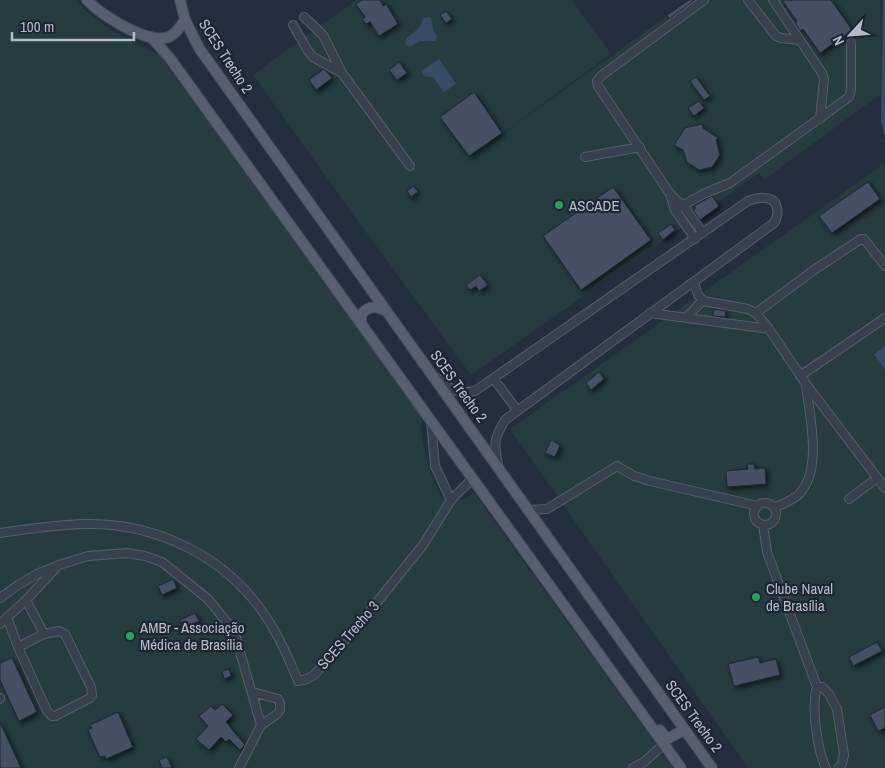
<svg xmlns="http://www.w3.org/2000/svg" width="885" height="768" font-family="'Archivo Narrow',sans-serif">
<defs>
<filter id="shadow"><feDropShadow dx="2.5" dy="2.5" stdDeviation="2.5" flood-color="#0009"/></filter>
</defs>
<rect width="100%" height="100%" fill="#242f3e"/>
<path fill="#263c3f" d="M0 0H75C98 25 129 41 160 55L421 416C422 448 427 468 441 497L463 500 474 493 673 768H0Z
M356 0H572L611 54 463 162 689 0H880L882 93 764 180 759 173 471 375 366 232 253 75Z
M885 163V768H748L510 429Z"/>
<path fill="#394c67" d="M883 0H885V138L881 121Z
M427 17 431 18 433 29 437 37 435 41H420L410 47 406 45 405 42 407 38 419 28 424 18Z
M439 59 456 84 444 92 433 77 424 76 421 71Z
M885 346V369L874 354Z"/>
<path fill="#455162" stroke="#1f2835" filter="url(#shadow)" d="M362 0H380L383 6 386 4 398 24 379 36 370 22 366 24 362 19 365 17 356 4Z
M689 0H695L669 19 667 15Z
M782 0H831L852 30 820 53 803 29 800 31 795 22 797 21Z
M446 11 452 19 446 23 440 15Z
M399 62 407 73 397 80 389 70Z
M324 69 332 78 316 90 309 80Z
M696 77 710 96 704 100 690 81Z
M474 92 502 133 469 156 440 117Z
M699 101 704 108 694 116 688 108Z
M702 124 703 128 718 138 716 140 720 155 712 167 699 170 687 162 683 150 674 145 685 128Z
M868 182 880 199 832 233 819 216Z
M413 186 418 192 411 197 407 191Z
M613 187 651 240 581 290 543 236Z
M712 196 719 206 700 220 693 210 696 208 694 206Z
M671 224 675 230 663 240 658 233Z
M480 275 488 285 479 291 476 286 470 290 466 285Z
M714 309 726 311 725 317 713 316Z
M599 372 604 379 591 390 586 383Z
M551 440 560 445 555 457 545 453Z
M747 464H754L755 469 765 468 766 484 727 487 726 471 748 469Z
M173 579 177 588 162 595 158 586Z
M195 613 199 621 184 628 180 620Z
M877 642 882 651 853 666 849 657Z
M758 657 760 663 776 659 780 675 734 686 728 664Z
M12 658 37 712 19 721 0 680V663Z
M229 669 231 676 224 679 222 671Z
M222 704 233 715 226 722 245 745 240 750 229 739 226 742 221 737 209 750 196 739 208 726 199 716 211 706 215 710Z
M885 707V728L878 731 870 715Z
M118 712 133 747 106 759 105 756 100 757 88 730 92 728 90 725Z
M0 722 21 768H0Z
M167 757 172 768H162L159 760Z"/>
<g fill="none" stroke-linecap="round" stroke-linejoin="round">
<defs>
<path id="minor" d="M748 0 776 36 781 38 800 40
M773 0 822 73 824 79 820 119
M304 17 323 35 342 73 410 166
M293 25 308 51 313 57 342 73
M585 157 640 147
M670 194 675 210 695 239
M675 210 703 194 730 183 849 97 851 89V43
M703 233 683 206 670 194 598 86 597 81 601 76 704 0
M694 282 698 295 703 301 748 309 756 313 769 329 806 384 885 488
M650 313 769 329
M756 313 814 270 861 239H864L885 266
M687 317 703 300
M800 376 885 318
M437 378C452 389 456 395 475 391L748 201C754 199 759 197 765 198 779 199 780 214 774 223L505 420C493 440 494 444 498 465
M494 379 517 410
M431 421 435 466 451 500
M849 499 877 478
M754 514a11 11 0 1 1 22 0a11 11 0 1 1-22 0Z
M774 508C782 504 791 501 798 495 823 472 810 417 806 386
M529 510 547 509 617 466 634 476 650 481 758 506
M763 525 767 552 817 687C811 705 817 750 826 768
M0 533C27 529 56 525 83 524 158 522 230 558 270 623 281 641 290 661 298 681L307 679 314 675 361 622 423 545 451 500 473 478
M0 598 18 585 37 574 59 565 88 556 128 553 145 556 162 562 208 599 234 631 261 725
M7 617 18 647 47 711 52 716H55L90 698 92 695 91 687 65 634 59 631 44 634 26 600
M0 624 26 600 56 568
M18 647 44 634
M817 687H822L829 694 837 709 844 755 842 764 838 768
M0 698V699
M239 768 261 725 276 715 280 710V703L278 699 252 692
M633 768 644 762 664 744"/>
<path id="major" d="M87 0C101 15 144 42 165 38 175 36 180 27 185 20
M180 0 185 20 199 48 712 768
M151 37 169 57 681 768
M361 323V315C368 305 377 306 386 311
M660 730 665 737 669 738 684 730"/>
</defs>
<use href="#minor" stroke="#565f6c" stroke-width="10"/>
<use href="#major" stroke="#414a57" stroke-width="12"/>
<use href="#minor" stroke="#38414e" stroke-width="8"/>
<use href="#major" stroke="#56606e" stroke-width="10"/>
</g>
<g fill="#2e9e5b" stroke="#1d2633" stroke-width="2">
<circle cx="559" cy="205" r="5"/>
<circle cx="756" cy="597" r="5"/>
<circle cx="130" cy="636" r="5"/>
</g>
<g text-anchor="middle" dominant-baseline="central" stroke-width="4.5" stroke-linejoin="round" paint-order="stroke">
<g font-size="15" fill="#b4bcc9" stroke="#1d2633">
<text transform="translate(226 56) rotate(57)">SCES Trecho 2</text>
<text transform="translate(459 386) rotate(54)">SCES Trecho 2</text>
<text transform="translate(348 635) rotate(-49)">SCES Trecho 3</text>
<text transform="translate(694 716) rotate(54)">SCES Trecho 2</text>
</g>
<g font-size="15" fill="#b4bcc9" stroke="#1d2633" text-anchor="start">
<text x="569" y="205">ASCADE</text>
<text x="766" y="588">Clube Naval<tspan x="766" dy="17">de Brasília</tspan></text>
<text x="140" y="627">AMBr - Associação<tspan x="140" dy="17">Médica de Brasília</tspan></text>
</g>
</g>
<g transform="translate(850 35) rotate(244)" stroke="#1d2633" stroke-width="4" paint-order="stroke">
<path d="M0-4L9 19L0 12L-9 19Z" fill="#b4bcc9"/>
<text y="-8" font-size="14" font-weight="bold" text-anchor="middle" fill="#b4bcc9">N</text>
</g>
<path d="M12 32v8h122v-8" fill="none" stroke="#b4bcc9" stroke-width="2.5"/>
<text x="20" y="32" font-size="15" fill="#b4bcc9" stroke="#1d2633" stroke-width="4" paint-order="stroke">100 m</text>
</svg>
